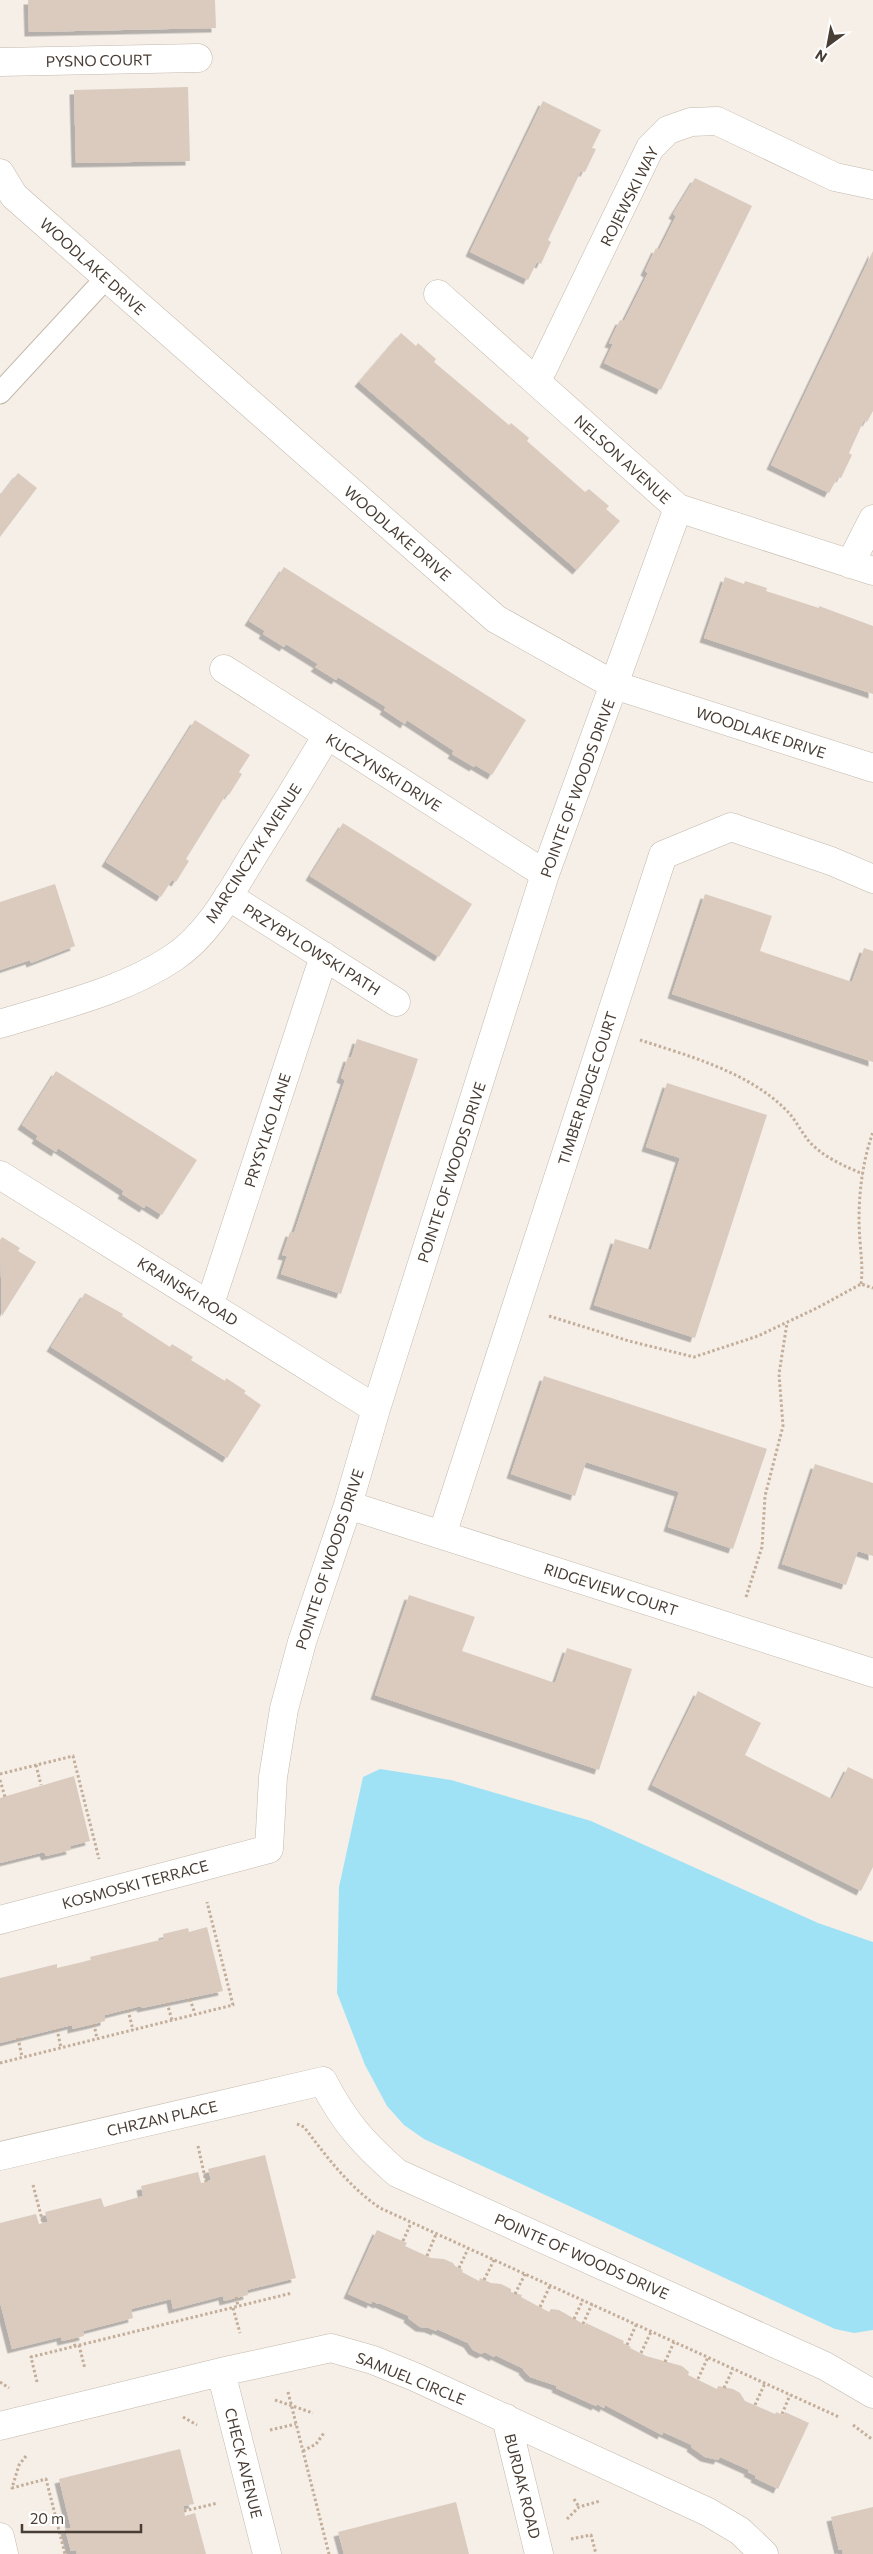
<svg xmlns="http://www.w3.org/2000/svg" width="873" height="2554" font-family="Commissioner,sans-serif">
<defs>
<filter id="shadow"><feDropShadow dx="-4.5" dy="4.5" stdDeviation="0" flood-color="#0004"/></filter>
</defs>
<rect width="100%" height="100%" fill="#f5efe8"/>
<path fill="#9fe2f6" d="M380 1769 451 1780 591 1821 818 1923 873 1942V2330L854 2333 835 2329 424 2139 404 2125 387 2106 365 2065 337 1993 339 1887 363 1777Z"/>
<path fill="#dbcbbf" filter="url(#shadow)" d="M28 0H215L216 28 29 32Z
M188 87 190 161 76 163 74 90Z
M543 101 601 130 592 148 596 149 585 172 581 171 548 240 551 242 541 264 537 262 528 280 470 252Z
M695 178 752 206 661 390 604 363 613 344 609 343 620 320 624 321 648 273 645 271 656 248 659 250 676 216 673 214Z
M873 251V411L867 422 864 420 849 453 852 455 841 478 838 477 829 493 771 465Z
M401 333 416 346 418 343 436 359 434 362 509 425 511 423 529 438 527 441 585 492 589 489 609 506 606 509 620 521 577 570 359 382Z
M18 473 37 488 0 537V493L2 494Z
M284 567 526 720 492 775 475 765 474 767 452 754 454 751 407 720 405 724 384 710 386 707 338 677 336 680 315 667 318 664 286 644 284 647 263 634 265 631 249 621Z
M725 577 744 584 745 581 767 588 766 591 819 608V606L873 626V694L704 638Z
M195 720 250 755 239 772 242 774 229 795 227 793 186 859 189 861 176 882 172 880 161 897 106 862Z
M343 823 472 904 439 957 310 876Z
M55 884 75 946 31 963 30 960 0 970V902Z
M705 894 772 916 760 951 852 982 864 948 873 951V1062L672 994Z
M357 1039 418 1059 341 1294 281 1274 287 1256 282 1255 290 1232 294 1233 345 1080 341 1078 348 1057 351 1058Z
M56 1071 197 1160 162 1215 146 1205 144 1208 122 1194 124 1191 58 1148 56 1152 36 1139 38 1136 22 1125Z
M667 1083 767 1115 695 1338 594 1305 615 1239 651 1250 658 1228 680 1158 646 1147Z
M2 1237 20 1248 18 1251 36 1262 2 1316 0 1240Z
M85 1293 123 1314 122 1316 170 1347 172 1344 193 1357 191 1360 225 1381 226 1378 246 1391 244 1393 261 1405 227 1458 51 1347Z
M544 1376 767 1449 733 1549 668 1527 679 1492 586 1462 575 1496 511 1474Z
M815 1464 873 1483V1556L858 1551 846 1585 782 1564Z
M409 1595 475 1617 462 1651 555 1683 567 1648 632 1669 599 1770 375 1695Z
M698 1691 761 1723 745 1755 766 1766 832 1799 848 1767 873 1779V1867L861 1891 652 1785Z
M74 1776 90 1841 70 1846 71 1850 46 1856 44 1852 0 1863V1798Z
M207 1927 223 1991 142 2008 141 2006 105 2015V2021L94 2024 72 2029V2025L0 2043V1978L57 1964V1968L91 1960 90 1957 164 1939 163 1934 188 1928 189 1932Z
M265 2155 296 2278 247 2290 248 2295 224 2301 223 2296 173 2309 171 2299 131 2309 133 2318 83 2331 84 2336 62 2341 61 2337 12 2349 0 2302V2223L36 2214 39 2224 43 2223 48 2222 45 2212 101 2198 104 2207 143 2196 141 2186 198 2172 201 2183 206 2182 211 2180 208 2169Z
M377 2230 407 2243 405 2246 431 2258 444 2259 453 2263 455 2266 463 2270 462 2272 479 2281 480 2278 491 2283 501 2284 511 2289V2292L522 2295 521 2297 549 2312 551 2309 559 2310 585 2325 586 2323 624 2341 623 2343 631 2347 630 2348 646 2356 682 2366 689 2372 688 2375 717 2389 718 2386 733 2389 740 2393 745 2401 775 2414 776 2412 783 2415 785 2412 809 2423 778 2489 755 2478 756 2476 748 2472 749 2470 720 2457 718 2460 705 2457 691 2447 692 2445 663 2432 662 2435 605 2405 604 2408 597 2404 596 2406 556 2388 557 2386 530 2377 523 2370 524 2369 495 2355 494 2357 485 2352 481 2354 473 2350 468 2343 437 2329 436 2331 429 2328 420 2327 408 2318 409 2316 379 2303 378 2304 372 2301 371 2304 348 2294Z
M180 2449 194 2504 183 2506 185 2516 195 2513 206 2554H77L76 2550 71 2551 65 2529 71 2528 59 2479Z
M456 2502 469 2554H344L338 2532Z
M873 2507V2554H843L842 2549 839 2550 831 2517Z"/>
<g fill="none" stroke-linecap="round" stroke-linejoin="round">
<defs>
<path id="lane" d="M0 393 106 278"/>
<path id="street" d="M0 62 198 58
M0 173 14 196 496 619 614 685 873 768
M438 294 678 508 873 571
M537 381 650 148 668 130 691 122 717 121 835 177 873 185
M850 564 873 519
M224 669 545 874
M228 896 396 1002
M0 1024C58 1006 122 992 173 958 210 934 233 888 256 851 280 813 304 774 327 735
M0 1175 376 1409
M210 1304 324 956
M348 1505 873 1673
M442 1535 663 855 731 827 831 861 873 879
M0 1920 269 1849 273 1777 284 1709 302 1642 348 1505 376 1409 545 874 678 508
M0 2156 323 2081C344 2122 363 2143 397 2173L825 2366 873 2394
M221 2372 267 2554
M506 2418 539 2554
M0 2426 221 2372 331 2348 373 2360 415 2377 708 2512 740 2531 764 2554
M0 2537 4 2554"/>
</defs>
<use href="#lane" stroke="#c4b8ac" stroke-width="23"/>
<use href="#street" stroke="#c4b8ac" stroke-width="29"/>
<path stroke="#c4ae99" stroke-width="3" stroke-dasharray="2.5 2.5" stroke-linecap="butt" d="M640 1040C689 1056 748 1072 785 1109 794 1117 800 1130 808 1140 821 1156 844 1166 863 1174
M861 1284C863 1268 861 1256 860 1241 857 1206 861 1165 873 1132
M549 1316 629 1341 694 1357 758 1336 817 1308 861 1284 873 1288
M746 1597 762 1547 765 1496 783 1426 779 1374 787 1323
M36 1765 41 1785
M0 1774 73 1756 99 1859
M0 1780 5 1797
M190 1999 195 2014
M167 2003 172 2020
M128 2010 133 2030
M94 2024 97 2039
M57 2029 61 2048
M18 2038 22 2057
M0 2063 233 2005 207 1902
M297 2124 304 2127C327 2157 348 2186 380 2208L839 2417
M198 2146 206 2182
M33 2185 43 2223
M403 2241 411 2223
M427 2256 436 2234
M459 2268 468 2249
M484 2280 494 2260
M515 2294 525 2274
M236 2297 238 2306
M540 2307 550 2286
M233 2308 240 2333
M574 2319 583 2300
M583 2324 592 2304
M73 2339 75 2346
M79 2345 85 2369
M627 2345 636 2325
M641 2353 651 2332
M665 2362 674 2342
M698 2379 708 2357
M0 2382 9 2388
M37 2382 31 2357 292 2293
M724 2388 733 2369
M288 2392 329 2554
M275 2400 313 2413
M755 2405 765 2383
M782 2414 790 2395
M183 2417 197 2425
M853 2425 873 2440
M270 2430 296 2424
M303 2451 316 2444 324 2433
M26 2456 19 2465 12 2488 46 2479 65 2554
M574 2499 579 2507
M184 2511 218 2503
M567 2519 579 2507 600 2501
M571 2539 591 2535 596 2554"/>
<use href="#lane" stroke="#fff" stroke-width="21"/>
<use href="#street" stroke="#fff" stroke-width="28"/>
</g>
<g text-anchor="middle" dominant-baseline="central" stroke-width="4.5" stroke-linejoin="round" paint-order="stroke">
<g font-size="15" fill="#493e36" stroke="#fff">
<text transform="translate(99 60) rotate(-1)">PYSNO COURT</text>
<text transform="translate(629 196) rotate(-63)">ROJEWSKI WAY</text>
<text transform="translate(93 266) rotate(42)">WOODLAKE DRIVE</text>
<text transform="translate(623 459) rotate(42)">NELSON AVENUE</text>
<text transform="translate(398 533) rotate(41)">WOODLAKE DRIVE</text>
<text transform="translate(761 732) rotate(18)">WOODLAKE DRIVE</text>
<text transform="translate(384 772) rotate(32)">KUCZYNSKI DRIVE</text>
<text transform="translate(577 788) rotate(-70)">POINTE OF WOODS DRIVE</text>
<text transform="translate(253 853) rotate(-57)">MARCINCZYK AVENUE</text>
<text transform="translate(312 949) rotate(32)">PRZYBYLOWSKI PATH</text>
<text transform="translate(587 1088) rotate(-72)">TIMBER RIDGE COURT</text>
<text transform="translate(267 1130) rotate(-72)">PRYSYLKO LANE</text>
<text transform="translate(451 1172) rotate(-72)">POINTE OF WOODS DRIVE</text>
<text transform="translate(188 1291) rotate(32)">KRAINSKI ROAD</text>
<text transform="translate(329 1559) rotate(-72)">POINTE OF WOODS DRIVE</text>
<text transform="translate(611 1589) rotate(18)">RIDGEVIEW COURT</text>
<text transform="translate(135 1884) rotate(-15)">KOSMOSKI TERRACE</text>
<text transform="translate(162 2118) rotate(-13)">CHRZAN PLACE</text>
<text transform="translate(582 2256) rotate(24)">POINTE OF WOODS DRIVE</text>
<text transform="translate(411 2378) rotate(22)">SAMUEL CIRCLE</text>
<text transform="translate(244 2463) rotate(76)">CHECK AVENUE</text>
<text transform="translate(523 2486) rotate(76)">BURDAK ROAD</text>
</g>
</g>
<g transform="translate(828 45) rotate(212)" stroke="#ffffff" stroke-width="4" paint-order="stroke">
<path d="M0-4L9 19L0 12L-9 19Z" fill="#493e36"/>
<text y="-8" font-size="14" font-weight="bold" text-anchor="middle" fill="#493e36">N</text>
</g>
<path d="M22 2524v8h119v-8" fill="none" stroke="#493e36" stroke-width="2.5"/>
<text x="30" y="2524" font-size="15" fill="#493e36" stroke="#ffffff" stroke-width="4" paint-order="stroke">20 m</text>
</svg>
